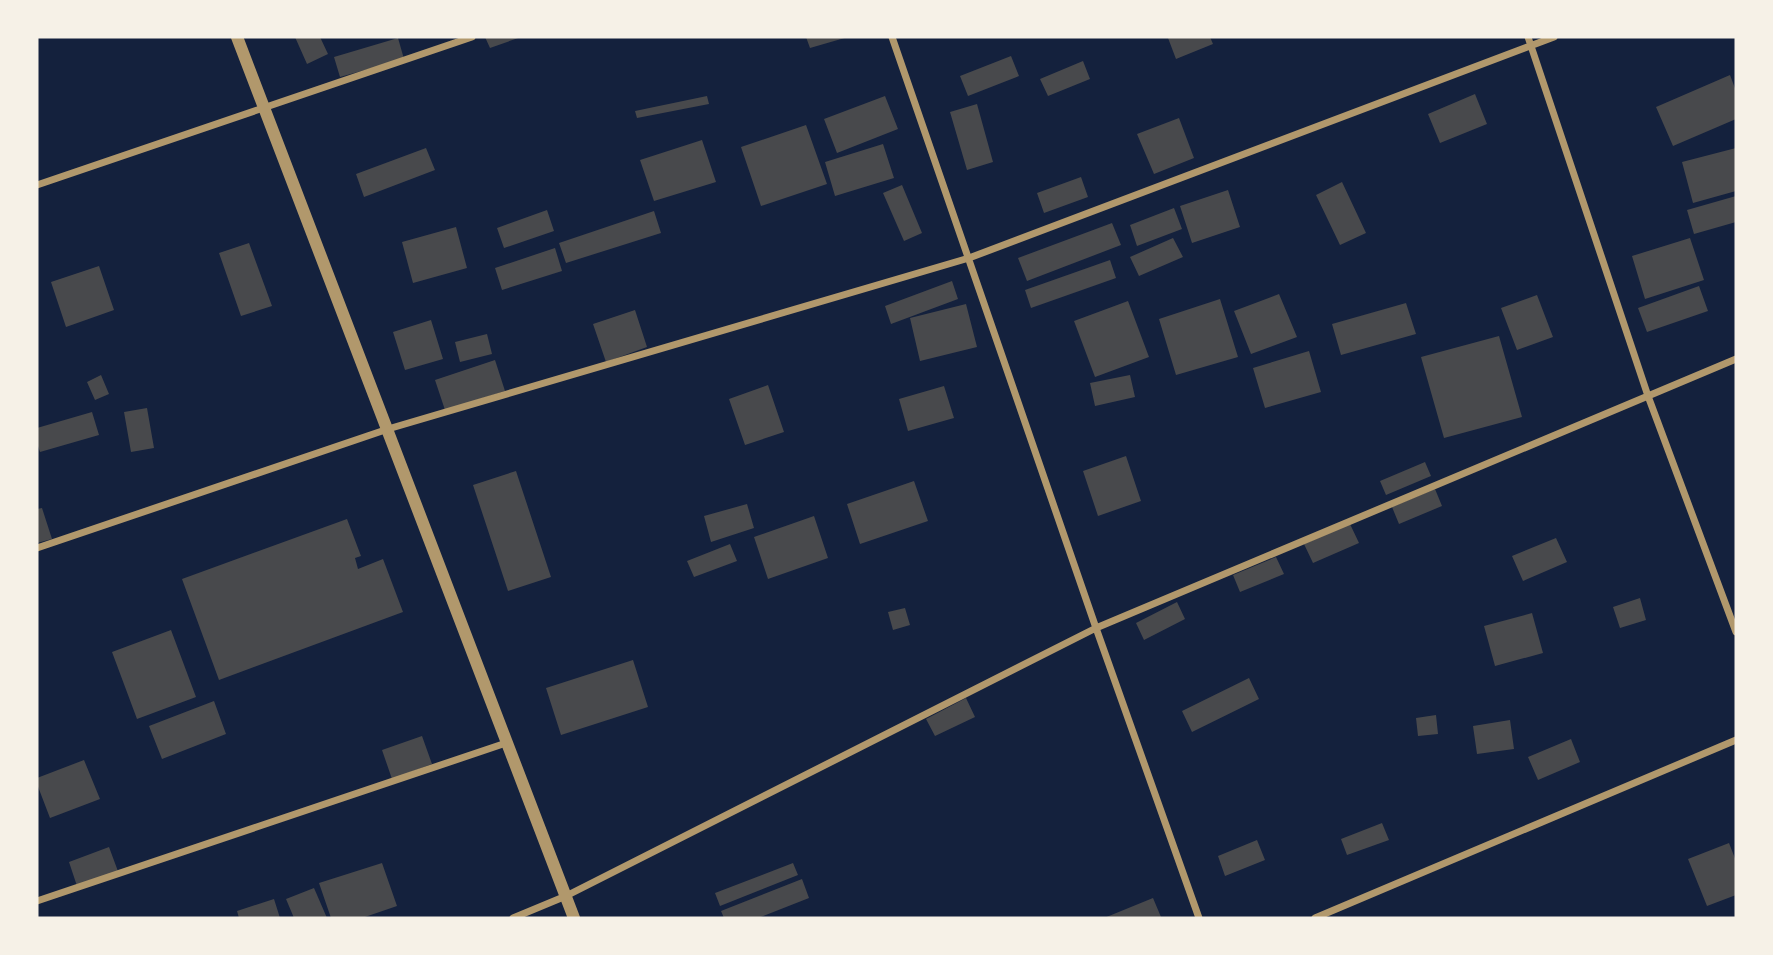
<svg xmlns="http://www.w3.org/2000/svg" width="1773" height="955" font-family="'Libre Baskerville',serif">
<rect width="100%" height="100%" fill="#14213d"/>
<path fill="#48494c" d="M295 37H320L328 54 307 64Z
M485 37H521L490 48Z
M806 37H848L810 48Z
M1172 37H1210L1213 44 1176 59 1168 38Z
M398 38 404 59 340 77 334 57Z
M1011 56 1019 76 968 96 960 76Z
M1083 61 1090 79 1048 96 1040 79Z
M1730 75 1736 91V119L1673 146 1656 107Z
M1475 94 1487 124 1440 143 1428 114Z
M707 96 709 104 637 118 635 111Z
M885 96 898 129 837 153 824 119Z
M977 104 993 162 967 170 950 112Z
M1179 118 1194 158 1154 174 1137 134Z
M806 125 827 184 761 206 741 147Z
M702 140 716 182 654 201 640 160Z
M883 144 894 178 835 196 825 162Z
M426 148 435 170 364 197 356 174Z
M1736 148V191L1693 203 1682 162Z
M1081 177 1088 197 1044 213 1037 193Z
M1342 182 1366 233 1340 245 1316 195Z
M902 185 922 233 904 241 883 193Z
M1228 190 1240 227 1192 243 1180 206Z
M1736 196V222L1694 234 1687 210Z
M1174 208 1182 229 1137 246 1130 225Z
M547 210 554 231 504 248 497 228Z
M654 211 661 233 566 263 559 243Z
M1112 223 1121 245 1027 281 1018 258Z
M456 227 467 268 413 283 402 242Z
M1173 238 1183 257 1139 276 1130 257Z
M1690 238 1704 280 1645 299 1632 256Z
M249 243 272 306 241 316 219 253Z
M555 248 562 271 502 290 495 268Z
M1110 260 1116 278 1031 308 1025 290Z
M99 266 114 310 66 327 51 282Z
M952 281 958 299 891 324 885 306Z
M1699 286 1708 311 1647 332 1638 308Z
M1279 294 1297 337 1251 354 1234 311Z
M1537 295 1553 337 1517 350 1501 308Z
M1220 299 1238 357 1176 375 1159 319Z
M1128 301 1149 357 1095 377 1074 321Z
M1406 303 1416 334 1341 355 1332 324Z
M966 304 977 347 920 361 910 318Z
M635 310 647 347 606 362 593 324Z
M431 320 443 359 405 370 393 332Z
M487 334 492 354 460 362 455 342Z
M1499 336 1522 417 1444 438 1421 357Z
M1309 351 1321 392 1265 408 1253 368Z
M495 360 505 391 445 410 435 380Z
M101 375 109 394 95 400 87 382Z
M1130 375 1135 397 1095 406 1090 383Z
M768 385 784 432 745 445 729 399Z
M944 386 954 418 908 431 899 399Z
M147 408 154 448 131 452 124 412Z
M92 412 99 435 40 452 37 443V428Z
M1126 456 1141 501 1098 516 1083 471Z
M1425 462 1431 476 1386 495 1380 481Z
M516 471 551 577 508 591 473 485Z
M914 481 928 521 860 544 847 504Z
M1435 489 1442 506 1399 524 1392 507Z
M747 504 754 528 711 542 704 516Z
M42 508 52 539 37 543V509Z
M814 516 828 558 768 579 754 537Z
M347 519 361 556 355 558 358 569 383 559 403 612 219 680 182 579Z
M1350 524 1359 543 1313 563 1304 544Z
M1556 538 1567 562 1523 581 1512 556Z
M730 544 737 561 694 577 687 561Z
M1276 557 1284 574 1240 592 1233 575Z
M1640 598 1646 620 1620 628 1613 607Z
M1177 602 1185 619 1144 640 1136 623Z
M905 608 910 625 893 630 888 612Z
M1532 613 1543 653 1495 666 1484 626Z
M171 630 196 697 137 719 112 652Z
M633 660 648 707 561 735 546 688Z
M1249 678 1259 699 1192 732 1182 711Z
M966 698 975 717 935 736 926 719Z
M214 701 226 734 162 759 149 726Z
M1436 715 1438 734 1418 736 1416 718Z
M1510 720 1514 749 1477 754 1473 726Z
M422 736 432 764 392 779 382 750Z
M1571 739 1580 762 1538 780 1528 757Z
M84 760 100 799 50 818 37 784V778Z
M1382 823 1389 840 1347 855 1341 839Z
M1257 840 1265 860 1225 876 1218 856Z
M1729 843 1736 861V895L1707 906 1688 859Z
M109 847 119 874 78 889 69 862Z
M382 863 397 906 362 918H331L319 883Z
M793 863 798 875 720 906 715 893Z
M802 879 809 898 758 918H724L721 911Z
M314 888 327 918H294L286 899Z
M1153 898 1161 917 1158 918H1104Z
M274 899 280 918H239L237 911Z"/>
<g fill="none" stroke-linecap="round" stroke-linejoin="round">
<path stroke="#b1986c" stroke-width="7" d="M892 37 1096 628 1199 918
M1528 37 1648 396 1736 632
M37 185 472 37
M37 548 388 429 969 258 1554 37
M37 901 506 743
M513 918 566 896 1096 628 1736 359
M1315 918 1736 740"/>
<path stroke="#b1986c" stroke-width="12" d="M237 37 574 918"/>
</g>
<rect width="1773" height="955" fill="none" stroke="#f6f1e7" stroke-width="77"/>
</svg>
